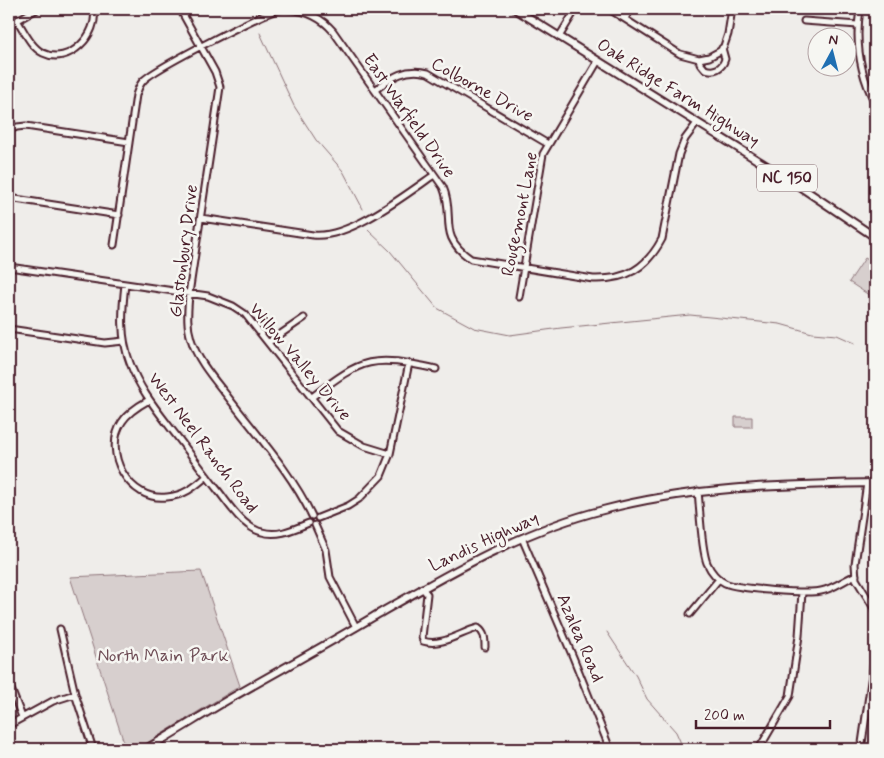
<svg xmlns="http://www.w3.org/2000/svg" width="884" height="758" font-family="Mynerve,sans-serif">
<rect width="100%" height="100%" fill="#efedea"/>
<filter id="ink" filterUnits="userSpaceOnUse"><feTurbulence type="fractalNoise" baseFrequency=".02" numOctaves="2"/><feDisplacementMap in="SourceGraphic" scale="10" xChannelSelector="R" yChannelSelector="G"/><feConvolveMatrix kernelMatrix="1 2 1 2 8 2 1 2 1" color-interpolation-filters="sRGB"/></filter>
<g filter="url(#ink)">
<path fill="#d7cfce" stroke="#90777c" d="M865 258 875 264V299L849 282Z
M735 417H752V427H735Z
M201 571 240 686 137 749H126L70 577Z"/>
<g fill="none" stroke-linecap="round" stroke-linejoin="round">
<path stroke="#8a6f74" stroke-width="1" d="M260 33 294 106 316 140 343 171 363 209
M368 230 390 251 437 308 474 328 510 335 561 328 690 315 780 324 812 333 837 335 855 343
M607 632 636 676 647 699 676 732 680 741 681 749"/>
<defs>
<path id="minor" d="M180 9 215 72 220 87 189 294C188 309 186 324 191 339 197 360 214 379 228 397 257 435 291 472 312 516
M289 9C307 11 321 17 333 31L443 187C456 217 436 235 471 259L593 279C626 280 646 269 662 239L679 154 685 139 697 123
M609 9 680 54 699 59 709 57 720 51 724 46 728 34 732 9
M860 9C855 41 860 74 875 103
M625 18 631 9
M17 20C24 31 31 47 43 53 69 66 99 34 94 9
M804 21 858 25
M9 25 37 9
M559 37 576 9
M699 59 700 63 705 69C714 72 722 69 725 59L722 48
M375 90C392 77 406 67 428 73L548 144
M9 130 17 127 26 126 129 142
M9 198 119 215
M201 218 313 235C349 239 405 195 434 175
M114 245 136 95C138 90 139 85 143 81 152 70 266 11 281 9
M9 267 208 296 233 306 245 314 338 431 364 446 390 454
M125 284C122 311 120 337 130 363 139 388 156 409 172 430 187 449 201 469 216 488 226 500 235 516 248 525 252 528 257 531 262 532 278 537 294 529 309 523
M519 297 543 154 598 61
M9 329 105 343 124 341
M269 342 304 318
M312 397C364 357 372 355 436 369
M149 400C140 405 128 412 122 422 102 452 129 502 167 497 183 496 195 487 207 476
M867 483 855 564 856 579 875 610
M698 491C700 509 701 548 707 563 711 572 717 579 725 583 738 589 806 594 821 591 833 589 844 580 856 575
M318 518 348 506 359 499 381 476 390 454 409 363
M315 525 326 550 330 577 356 627
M522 538 573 657 610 749
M422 588 427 594 422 637 423 641C442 647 461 632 478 628 485 633 485 639 485 647
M690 614 719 579
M60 629 75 694 93 749
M9 684 22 717
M9 725 53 701 75 694
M862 743 875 654
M759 749 790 696 799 636 802 592"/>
<path id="major" d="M515 9 799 186 875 237
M146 749C174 733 202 715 231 698 278 671 326 645 373 617 446 575 520 531 603 510 692 486 783 485 875 483"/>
</defs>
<use href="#minor" stroke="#4a1f2b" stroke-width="9"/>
<use href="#major" stroke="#4a1f2b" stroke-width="10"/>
<use href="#minor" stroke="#f6f6f2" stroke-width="5"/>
<use href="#major" stroke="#f6f6f2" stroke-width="6"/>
</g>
</g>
<g text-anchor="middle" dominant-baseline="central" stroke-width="5" stroke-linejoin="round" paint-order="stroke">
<rect fill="#f6f6f2" stroke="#7e6067" stroke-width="1" x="757" y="164.5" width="60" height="27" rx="4"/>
<g font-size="16" font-weight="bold" fill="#4a1f2b">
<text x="787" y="178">NC 150</text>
</g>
<g font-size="18" fill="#4a1f2b" stroke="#f6f6f2">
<text transform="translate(482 90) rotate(29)">Colborne Drive</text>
<text transform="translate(678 93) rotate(32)">Oak Ridge Farm Highway</text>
<text transform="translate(409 116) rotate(55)">East Warfield Drive</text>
<text transform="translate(520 214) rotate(-79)">Rougemont Lane</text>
<text transform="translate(184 251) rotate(-83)">Glastonbury Drive</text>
<text transform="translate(300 362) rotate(50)">Willow Valley Drive</text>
<text transform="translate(203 443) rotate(53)">West Neel Ranch Road</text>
<text transform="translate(484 542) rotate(-25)">Landis Highway</text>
<text transform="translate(580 638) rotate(67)">Azalea Road</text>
</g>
<g font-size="18" fill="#6d4b54" stroke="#f6f6f2">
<text x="163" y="656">North Main Park</text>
</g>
</g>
<rect width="884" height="758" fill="none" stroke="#f6f6f2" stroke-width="30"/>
<rect x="15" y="15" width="854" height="728" fill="none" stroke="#4a1f2b" stroke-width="2" filter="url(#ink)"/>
<g transform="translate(832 52) rotate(7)"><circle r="24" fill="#f6f6f2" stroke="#b1a0a2"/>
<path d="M0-4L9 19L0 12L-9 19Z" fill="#1f6fb2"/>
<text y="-8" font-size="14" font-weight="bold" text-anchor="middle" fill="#4a1f2b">N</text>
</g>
<path d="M696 720v8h134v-8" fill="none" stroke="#4a1f2b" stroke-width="2.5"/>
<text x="704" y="720" font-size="15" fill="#4a1f2b" stroke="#f6f6f2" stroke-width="4" paint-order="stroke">200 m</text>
</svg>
